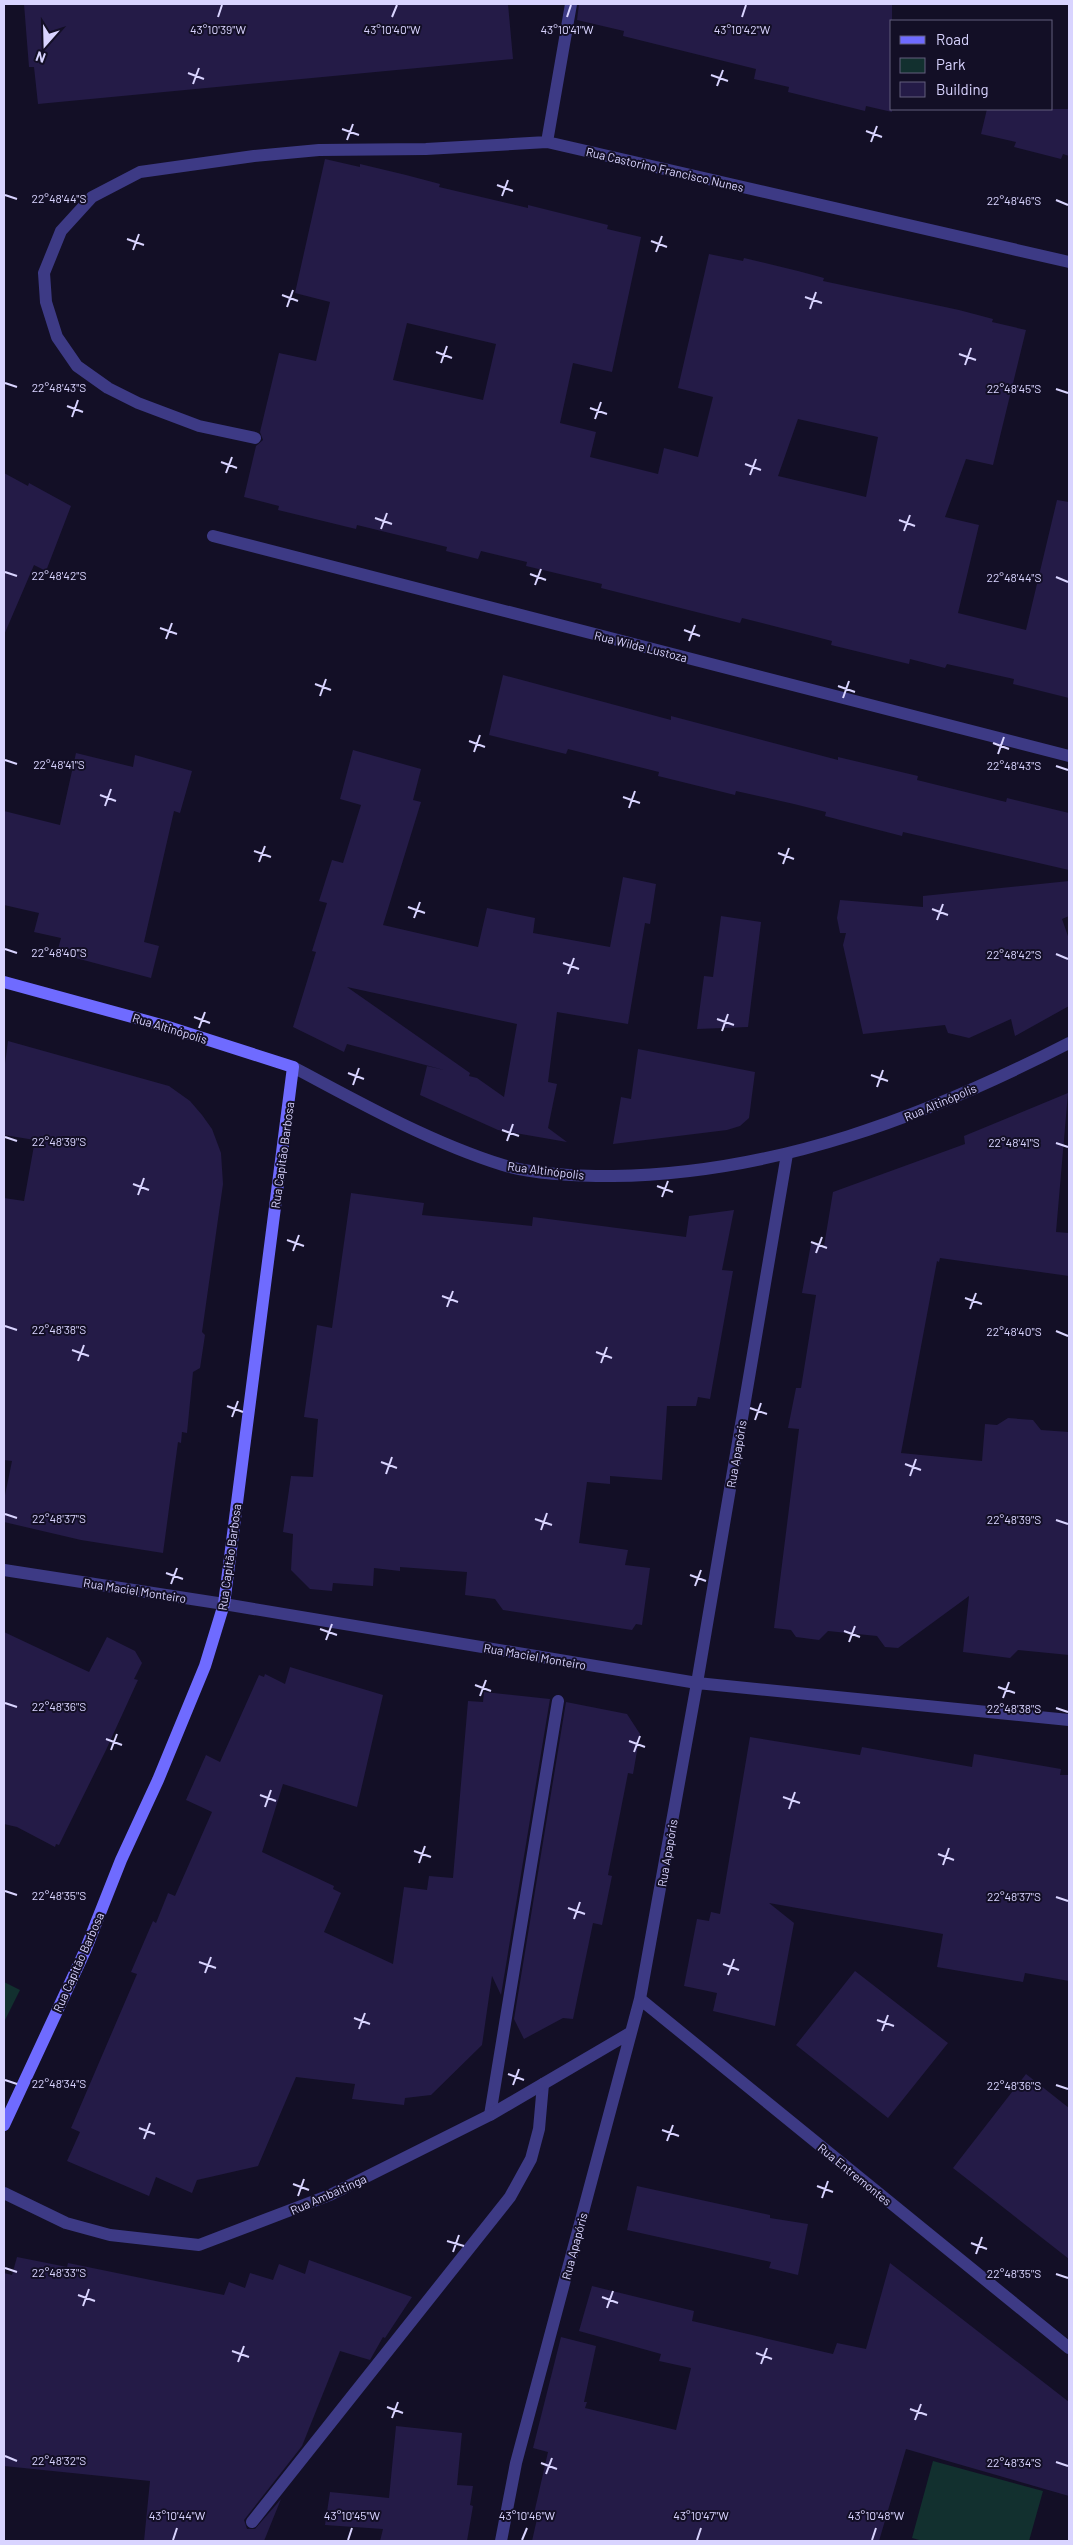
<svg xmlns="http://www.w3.org/2000/svg" width="1073" height="2545" font-family="Barlow,sans-serif">
<rect width="100%" height="100%" fill="#130f26"/>
<path fill="#12302f" d="M4 1982 20 1990 4 2022Z
M933 2461 1043 2491 1029 2541H923L912 2538Z"/>
<path fill="#241b47" fill-rule="evenodd" d="M24 4H508L513 59 38 104 34 67H29Z
M579 4H892V112L866 106 865 111 788 92 789 87 754 79 756 69 623 36 624 31 577 20Z
M987 109H1069V156L1063 154 1061 159 1014 147 1016 142 981 134Z
M325 159 360 167V164L406 175 440 184 439 187 528 208V205L608 225 607 229 641 237 612 372 573 363 560 423 596 432 590 457 658 474 664 448 698 457 713 397 678 388 709 254 743 261 744 258 798 271 824 278 823 281 959 310 993 319 992 322 1026 330 993 465 966 459 945 517 979 525 958 613 1026 630 1057 500 1069 502V698L1013 684 1014 679 947 664 945 668 910 659 909 664 831 645 832 641 742 618 740 623 601 588 602 584 526 566 527 562 481 551 478 559 446 551 447 547 357 525 356 529 278 510 279 506 244 497 256 446 263 440 260 432 279 353 316 361 330 302 295 293ZM407 323 496 344 483 400 393 380ZM798 419 878 437 866 497 778 476Z
M4 473 28 486 29 483 71 506 46 571 34 565 4 635Z
M503 675 671 720V716L838 760V757L918 776 917 780 1006 802 1007 798 1069 813V870L903 832 902 836 871 828 825 816 826 812 794 804 736 791 735 795 658 776 659 772 568 749 566 754 489 735Z
M353 750 421 769 413 800 421 802 383 925 478 947 487 908 535 918 533 933 610 947 623 877 656 884 650 924 645 923 628 1024 557 1012 548 1082 557 1084 548 1128 567 1142 498 1130 420 1095 427 1066 444 1070 347 1044 344 1052 293 1027 316 952 312 951 327 903 319 901 332 860 343 863 361 805 340 799ZM347 987 517 1024 504 1097 477 1078 469 1076 470 1073Z
M76 753 133 767 135 755 192 771 180 813 174 811 144 942 159 946 151 978 57 953 61 938 34 932 39 913 4 905V811L60 825Z
M1069 881V916L1062 919 1069 939V1006L1015 1036 1011 1019 969 1038 948 1033 945 1025 863 1034 843 945 846 933H840L837 918 840 900 923 907V896Z
M721 916 761 922 748 1027 697 1029 704 976 713 977Z
M8 1041 169 1086 190 1101 202 1115 212 1129 221 1153 223 1184 202 1332 205 1335 200 1368 193 1372 187 1433 182 1432 181 1443 178 1442 163 1553 81 1540 4 1522V1500L12 1461 4 1460V1198L24 1201 35 1140 4 1135V1071Z
M638 1049 755 1072 749 1118 740 1126 727 1130 613 1144 621 1097 631 1099Z
M1068 1093 1056 1232 1069 1233V1276L940 1258 939 1262 937 1261 901 1453 982 1461 985 1424 997 1425 1008 1418 1033 1420 1041 1430 1069 1432V1655L1018 1650 1010 1658 963 1652 969 1596 898 1648 885 1647 877 1636 828 1631 819 1640 796 1637 791 1630 774 1628 799 1429 788 1428 796 1388H801L816 1295 802 1293 811 1244 824 1246 833 1192 965 1144 964 1136Z
M351 1193 424 1203 422 1215 532 1226 533 1217 686 1237 689 1216 734 1210 722 1270 733 1271 710 1399 698 1397 696 1406H667L662 1480 610 1476V1484L587 1482 579 1543 628 1550 625 1565 650 1568 642 1625 636 1624 632 1630 503 1610 495 1599 465 1595 467 1572 400 1567V1571L374 1568 373 1586 333 1583 332 1591 310 1589 291 1570 293 1534 283 1532 291 1476 313 1477 318 1419 304 1417 317 1325 332 1328Z
M4 1632 89 1672 107 1637 135 1651 142 1663 134 1679 138 1680 106 1750 59 1845 56 1844 55 1847 17 1827 4 1824Z
M290 1667 383 1695 357 1807 283 1784 262 1852 334 1886 333 1889 341 1893 324 1932 393 1964 404 1887 427 1890 429 1876 453 1878 468 1701 483 1702 484 1692 550 1699 501 1995 492 1976 482 2045 431 2095 405 2098 404 2105 352 2099 355 2084 296 2077 258 2166 197 2180 192 2193 156 2177 149 2196 67 2161 80 2132 71 2128 137 1974 131 1972 153 1921 156 1923 168 1893 175 1896 212 1812 186 1800 206 1755 220 1762 259 1675 264 1677 265 1674 285 1684Z
M566 1702 627 1714 640 1734 633 1774 628 1773 608 1875 612 1876 602 1925 593 1923 573 2019 563 2018 524 2039 514 2019Z
M750 1737 860 1755 862 1747 972 1767 974 1754 1061 1769 1060 1775H1069V1981L1025 1973 1023 1982 937 1967 943 1934 769 1903 794 1923 775 2026 713 2011 717 1993 684 1986 697 1919 709 1921 711 1912 720 1914Z
M855 1971 948 2043 888 2118 796 2045Z
M1026 2074 1069 2108V2259L953 2168Z
M637 2186 770 2215V2218L808 2224 798 2275 769 2268 771 2262 627 2230Z
M17 2257 67 2267 68 2263 224 2295 229 2282 245 2288 250 2273 273 2280 279 2264 305 2274 309 2260 412 2297 385 2338 383 2337 370 2360 340 2351 302 2446 244 2520 247 2529H255L281 2499 264 2541H144L150 2481 4 2466V2273L12 2275Z
M890 2263 1069 2402V2496L906 2449 879 2541H532L537 2519 533 2518 548 2452 533 2448 561 2337 596 2346 584 2402H587L585 2408 676 2430 691 2368 659 2361 661 2354 579 2331 592 2286 694 2311 692 2321 833 2354 837 2343 866 2349Z
M396 2426 462 2433 457 2485 473 2486 470 2505 473 2506 467 2541H380L383 2529 325 2525 330 2492 389 2498Z"/>
<g fill="none" stroke-linecap="round" stroke-linejoin="round">
<path stroke="#3d3a85" stroke-width="12" d="M490 2115 558 1701
M252 2522 510 2197 531 2159 539 2129 543 2084"/>
<path stroke="#3d3a85" stroke-width="12" d="M547 142 571 4
M255 438 199 426 138 403 108 388 77 366 57 337 46 302 44 273 61 231 92 197 140 172 254 156 319 150 426 149 547 142 1069 262
M213 536 1069 756
M293 1067C358 1102 432 1143 503 1165 532 1174 582 1176 613 1176 775 1174 927 1116 1069 1043
M4 1570 224 1604 697 1683 1069 1720
M640 1999 1069 2348
M4 2193 66 2223 110 2235 199 2245 330 2195 490 2115 630 2033
M501 2541 516 2463 640 1999 697 1683 787 1154"/>
<path stroke="#6f6bff" stroke-width="12" d="M4 982 165 1026 293 1067 224 1604 205 1666 158 1780 121 1860 85 1951 4 2125"/>
</g>
<path fill="none" stroke="#d9d4ff" stroke-width="2" d="M218 17 222 5M392 17 397 5M567 17 571 5M742 17 746 5M188 73 204 79M711 75 728 81M193 84 199 68M717 86 723 70M342 129 359 135M866 131 882 137M347 140 353 124M871 142 877 126M497 185 513 191M5 195 17 199M502 196 508 180M1056 200 1068 205M127 239 144 245M651 241 667 247M133 250 139 234M656 252 662 236M282 295 298 301M805 297 822 303M287 307 293 290M810 309 816 292M436 352 452 358M959 354 976 360M441 363 447 346M965 365 971 348M5 383 17 387M1056 389 1068 393M67 406 83 412M590 408 607 414M72 417 78 400M595 419 601 402M221 462 237 468M745 464 761 470M226 473 232 457M750 475 756 459M375 518 392 524M899 520 915 526M381 529 387 513M904 531 910 515M5 572 17 576M530 574 546 580M1056 577 1068 582M535 585 541 569M160 628 177 634M684 630 700 636M166 639 172 623M689 641 695 625M315 684 331 690M838 686 855 692M320 696 326 679M843 698 849 681M469 741 485 747M993 743 1009 749M474 752 480 735M998 754 1004 737M5 760 17 764M1056 766 1068 770M100 795 116 801M623 797 640 803M105 806 111 789M629 808 635 791M254 851 271 857M778 853 794 859M259 862 265 846M783 864 789 848M408 907 425 913M932 909 948 915M414 918 420 902M937 920 943 904M5 949 17 953M1056 954 1068 959M563 963 579 969M568 974 574 958M194 1017 210 1023M717 1019 734 1025M199 1028 205 1012M722 1031 728 1014M348 1073 364 1079M871 1075 888 1081M353 1085 359 1068M877 1087 883 1070M502 1130 519 1136M5 1137 17 1141M507 1141 513 1124M1056 1143 1068 1147M133 1184 149 1190M657 1186 673 1192M138 1195 144 1178M662 1197 668 1181M287 1240 304 1246M811 1242 827 1248M293 1251 299 1235M816 1253 822 1237M442 1296 458 1302M965 1298 982 1304M447 1307 453 1291M970 1309 976 1293M5 1326 17 1330M1056 1331 1068 1336M72 1350 89 1356M596 1352 612 1358M78 1361 84 1345M601 1363 607 1347M227 1406 243 1412M750 1408 767 1414M232 1417 238 1401M755 1420 761 1403M381 1462 397 1468M905 1464 921 1470M386 1474 392 1457M910 1476 916 1459M5 1514 17 1518M535 1519 552 1525M1056 1520 1068 1524M541 1530 547 1513M166 1573 183 1579M690 1575 706 1581M171 1584 177 1568M695 1586 701 1570M320 1629 337 1635M844 1631 860 1637M326 1640 332 1624M849 1642 855 1626M475 1685 491 1691M998 1687 1015 1693M480 1696 486 1680M1003 1698 1009 1682M5 1703 17 1707M1056 1708 1068 1712M106 1739 122 1745M629 1741 645 1747M111 1750 117 1734M634 1752 640 1736M260 1795 276 1801M783 1797 800 1803M265 1807 271 1790M789 1809 795 1792M414 1851 431 1857M938 1854 954 1860M419 1863 425 1846M943 1865 949 1848M5 1891 17 1895M1056 1897 1068 1901M568 1908 585 1914M574 1919 580 1902M199 1962 216 1968M723 1964 739 1970M205 1973 211 1957M728 1975 734 1959M354 2018 370 2024M877 2020 894 2026M359 2029 365 2013M882 2031 888 2015M508 2074 524 2080M5 2080 17 2084M513 2085 519 2069M1056 2085 1068 2089M139 2128 155 2134M662 2130 679 2136M144 2139 150 2123M667 2141 673 2125M293 2184 309 2190M817 2186 833 2192M298 2196 304 2179M822 2198 828 2181M447 2241 464 2246M971 2243 987 2249M453 2252 459 2235M976 2254 982 2237M5 2268 17 2272M1056 2274 1068 2278M78 2295 95 2301M602 2297 618 2303M83 2306 89 2289M607 2308 613 2291M232 2351 249 2357M756 2353 772 2359M238 2362 244 2346M761 2364 767 2348M387 2407 403 2413M910 2409 927 2415M392 2418 398 2402M915 2420 921 2404M5 2456 17 2461M1056 2462 1068 2466M541 2463 557 2469M546 2474 552 2458M173 2540 177 2528M348 2540 352 2528M522 2540 527 2528M697 2540 701 2528M872 2540 876 2528"/>
<g text-anchor="middle" dominant-baseline="central" stroke-width="4" stroke-linejoin="round" paint-order="stroke">
<g font-size="12" fill="#d9d4ff" stroke="#130f26">
<text transform="translate(665 169) rotate(13)">Rua Castorino Francisco Nunes</text>
<text transform="translate(641 646) rotate(14)">Rua Wilde Lustoza</text>
<text transform="translate(170 1028) rotate(17)">Rua Altinópolis</text>
<text transform="translate(940 1102) rotate(-23)">Rua Altinópolis</text>
<text transform="translate(282 1155) rotate(-82)">Rua Capitão Barbosa</text>
<text transform="translate(546 1170) rotate(7)">Rua Altinópolis</text>
<text transform="translate(736 1454) rotate(-80)">Rua Apapóris</text>
<text transform="translate(229 1557) rotate(-82)">Rua Capitão Barbosa</text>
<text transform="translate(135 1590) rotate(9)">Rua Maciel Monteiro</text>
<text transform="translate(535 1656) rotate(10)">Rua Maciel Monteiro</text>
<text transform="translate(667 1853) rotate(-80)">Rua Apapóris</text>
<text transform="translate(78 1962) rotate(-66)">Rua Capitão Barbosa</text>
<text transform="translate(855 2174) rotate(39)">Rua Entremontes</text>
<text transform="translate(328 2194) rotate(-24)">Rua Ambaitinga</text>
<text transform="translate(574 2246) rotate(-75)">Rua Apapóris</text>
</g>
</g>
<g font-size="12" text-anchor="middle" fill="#d9d4ff" stroke="#130f26" stroke-width="4" stroke-linejoin="round" paint-order="stroke">
<text x="742" y="34">43°10'42"W</text>
<text x="218" y="34">43°10'39"W</text>
<text x="392" y="34">43°10'40"W</text>
<text x="567" y="34">43°10'41"W</text>
<text x="59" y="203">22°48'44"S</text>
<text x="1014" y="205">22°48'46"S</text>
<text x="59" y="392">22°48'43"S</text>
<text x="1014" y="393">22°48'45"S</text>
<text x="59" y="580">22°48'42"S</text>
<text x="1014" y="582">22°48'44"S</text>
<text x="59" y="769">22°48'41"S</text>
<text x="1014" y="770">22°48'43"S</text>
<text x="59" y="957">22°48'40"S</text>
<text x="1014" y="959">22°48'42"S</text>
<text x="59" y="1146">22°48'39"S</text>
<text x="1014" y="1147">22°48'41"S</text>
<text x="59" y="1334">22°48'38"S</text>
<text x="1014" y="1336">22°48'40"S</text>
<text x="59" y="1523">22°48'37"S</text>
<text x="1014" y="1524">22°48'39"S</text>
<text x="59" y="1711">22°48'36"S</text>
<text x="1014" y="1713">22°48'38"S</text>
<text x="59" y="1900">22°48'35"S</text>
<text x="1014" y="1901">22°48'37"S</text>
<text x="59" y="2088">22°48'34"S</text>
<text x="1014" y="2090">22°48'36"S</text>
<text x="59" y="2277">22°48'33"S</text>
<text x="1014" y="2278">22°48'35"S</text>
<text x="59" y="2465">22°48'32"S</text>
<text x="1014" y="2467">22°48'34"S</text>
<text x="177" y="2520">43°10'44"W</text>
<text x="352" y="2520">43°10'45"W</text>
<text x="527" y="2520">43°10'46"W</text>
<text x="701" y="2520">43°10'47"W</text>
<text x="876" y="2520">43°10'48"W</text>
</g>
<rect width="1073" height="2545" fill="none" stroke="#d9d4ff" stroke-width="10"/>
<rect x="890" y="20" width="162" height="90" fill="#130f26" stroke="#625e7d"/>
<rect x="900" y="36" width="25" height="8" fill="#6f6bff" stroke="#625e7d"/>
<text x="936" y="45" font-size="15" fill="#d9d4ff">Road</text>
<rect x="900" y="58" width="25" height="15" fill="#12302f" stroke="#625e7d"/>
<text x="936" y="70" font-size="15" fill="#d9d4ff">Park</text>
<rect x="900" y="82" width="25" height="15" fill="#241b47" stroke="#625e7d"/>
<text x="936" y="95" font-size="15" fill="#d9d4ff">Building</text>
<g transform="translate(45 45) rotate(200)" stroke="#130f26" stroke-width="4" paint-order="stroke">
<path d="M0-4L9 19L0 12L-9 19Z" fill="#d9d4ff"/>
<text y="-8" font-size="14" font-weight="bold" text-anchor="middle" fill="#d9d4ff">N</text>
</g>
</svg>
